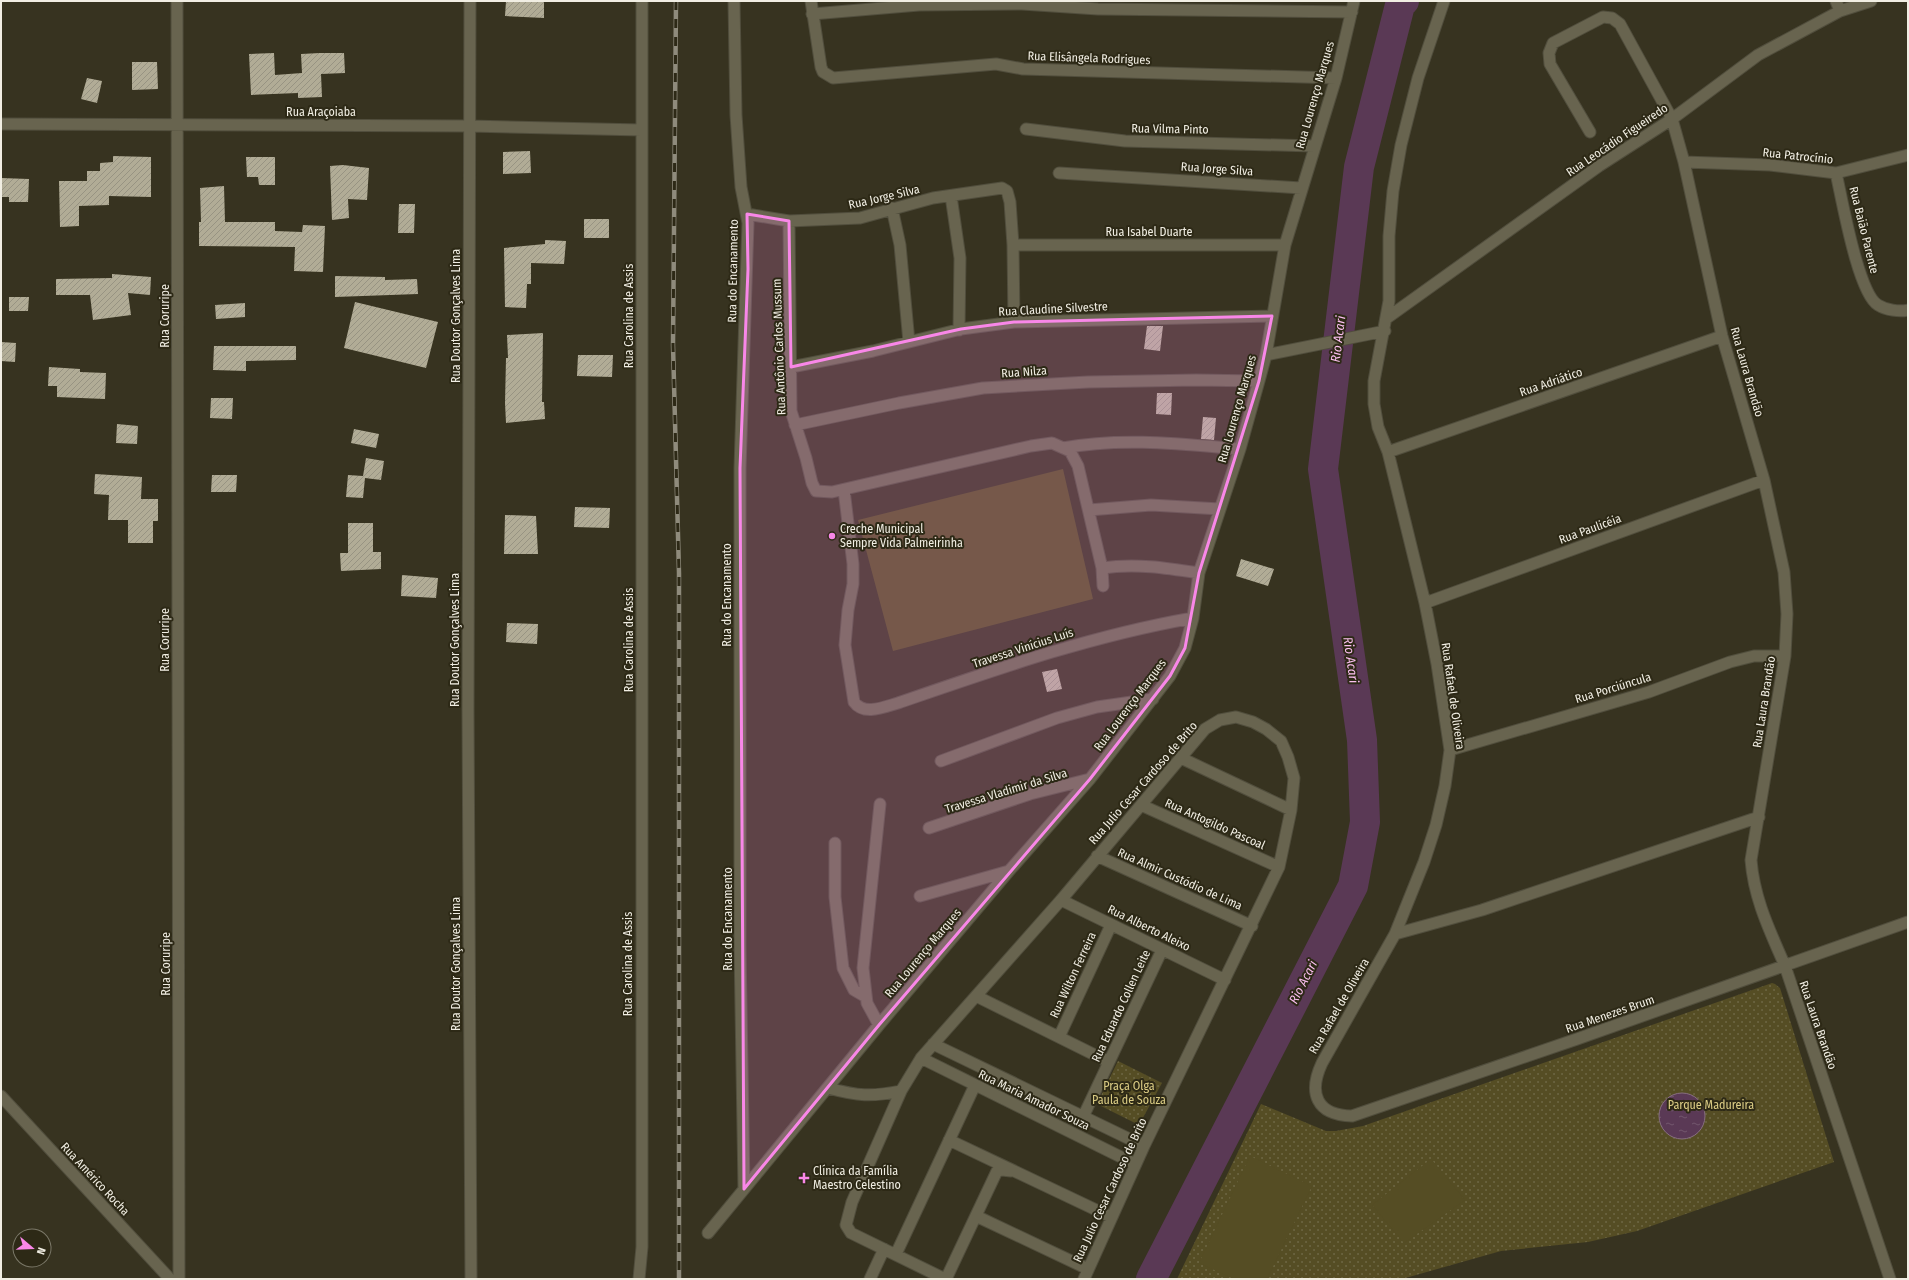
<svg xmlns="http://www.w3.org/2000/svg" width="1909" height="1280" font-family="'Fira Sans Condensed',sans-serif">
<defs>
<pattern id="grass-dots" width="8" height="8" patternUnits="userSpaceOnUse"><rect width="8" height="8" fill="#554d24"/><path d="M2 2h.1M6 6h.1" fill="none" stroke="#6e6744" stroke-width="1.8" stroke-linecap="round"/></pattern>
<pattern id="water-ripples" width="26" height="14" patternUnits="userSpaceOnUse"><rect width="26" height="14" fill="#5a3955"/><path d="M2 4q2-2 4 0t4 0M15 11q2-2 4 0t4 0" fill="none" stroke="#72566d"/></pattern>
<pattern id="building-hatch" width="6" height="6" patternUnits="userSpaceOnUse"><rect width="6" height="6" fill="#b1ac96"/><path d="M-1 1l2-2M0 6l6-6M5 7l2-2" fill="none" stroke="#979382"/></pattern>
</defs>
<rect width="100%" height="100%" fill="#373320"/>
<path fill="url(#grass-dots)" d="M1772 983 1775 984 1780 988 1834 1162 1637 1231 1588 1242 1501 1251 1402 1279H1177L1261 1104 1326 1131H1336L1363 1126Z
M1118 1061 1162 1083 1139 1125 1097 1104Z"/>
<path fill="#554d24" d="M1063 469 1093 599 893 651 858 520Z
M1250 1156 1312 1186 1267 1279H1234L1199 1263Z
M1431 1159 1465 1200 1404 1243 1372 1205Z"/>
<path fill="url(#water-ripples)" stroke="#876f80" d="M1659 1116a23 23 0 1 1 46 0a23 23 0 1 1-46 0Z"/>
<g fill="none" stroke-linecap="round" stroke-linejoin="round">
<path stroke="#5a3955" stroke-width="30" d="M1151 1279 1353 886 1365 822 1362 740 1323 469 1359 167 1400 5 1404 1"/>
</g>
<path fill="url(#building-hatch)" d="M506 1H544V18L505 16Z
M274 53 275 75 302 73 301 54 320 53H344L345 73 321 74 322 97 298 98V93L251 95 249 54Z
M132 62H157L158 89 132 90Z
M87 78 102 81 97 103 81 99Z
M530 151 531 173 503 174V152Z
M113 156 151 157V197L109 196V205L79 206V226L60 227 59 181H87V171H100V163L113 162Z
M246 157H275V185H259L258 177H247Z
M343 165 369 168 367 200 348 199 349 218 332 220 330 166Z
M1 178 29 179 28 202H9V197H1Z
M224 186 225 222H275V231L302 232 303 225 325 226 323 272 294 271 295 247 199 246V222H201L200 188Z
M399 204H415L414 233H398Z
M584 219H609V238H584Z
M545 240 566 241 564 264 531 263V284H527L526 308 505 307 504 248 545 244Z
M112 274 151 277 150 295 128 293 131 315 93 320 90 295H56V279L112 278Z
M335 276 385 277V280L417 279 418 294 335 297Z
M9 297H29L28 311H9Z
M355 302 438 322 426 368 344 348Z
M245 303V317L216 319 215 305Z
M1147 326H1163L1160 351 1144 349Z
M543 333 542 402H544L545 419 506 423 505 403 506 358H508L507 335Z
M1 342 16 343 15 362 1 361Z
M214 346H296V360L246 361V371L213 370Z
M578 355H613L612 377 577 376Z
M49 367 80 369V372L106 373 105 399 57 397V386H48Z
M1157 393H1172L1171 415 1156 414Z
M211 398H233L232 419 210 418Z
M1203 417 1216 418 1214 440 1201 439Z
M117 424 138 426 137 444 116 443Z
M354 429 379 434 376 448 351 443Z
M366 458 384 461 381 480 365 478 363 498 346 497 348 475 363 476Z
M95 474 142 477 141 499H158V521H153V543H128V520H108L109 495 94 494Z
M212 475H237L236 492H211Z
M575 507 610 508 609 528 574 527Z
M505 515 536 516 538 554H504Z
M348 523H373V552H381V569L341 571 340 553H348Z
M1241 559 1274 569 1268 586 1236 576Z
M402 575 438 578 436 598 401 596Z
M507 623 538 624 537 644 506 642Z
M1057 669 1062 689 1047 692 1042 672Z"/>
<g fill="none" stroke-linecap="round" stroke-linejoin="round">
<defs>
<path id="minor" d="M177 1 179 1279
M470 1 468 710 471 1279
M734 1 736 115 741 187 748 223 740 468V946L744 1189
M811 1 821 67 823 72 833 78 996 64 1023 69 1336 78
M1444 1 1418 78 1401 145 1393 191 1389 236V301L1374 381V404L1378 427 1388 452 1425 603 1437 664 1450 750 1445 786 1436 825 1424 862 1395 934 1322 1063C1308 1093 1316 1115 1352 1116L1577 1039 1908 922
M1836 1 1840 11
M812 14 919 5 1022 4 1098 9 1352 12
M1 124 470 126 642 130
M1026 129 1125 141 1314 146
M1590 132 1550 64 1549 53 1553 43 1603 17 1612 18 1620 24 1672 119 1684 162 1722 336 1764 480 1784 572 1787 614 1785 656 1751 860C1754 899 1770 931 1785 966L1890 1279
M1684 162 1770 165 1836 173 1908 155
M1059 173 1301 188
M1836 173C1842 199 1858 293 1878 305 1886 310 1899 312 1908 310
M951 196 960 258 959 330
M892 208 900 245 909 342
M747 214 789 221 860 218 933 198 1002 188 1007 191 1010 202 1013 245 1014 322
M789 221 791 411 806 458 812 483 816 491 832 492 1031 446 1052 443 1070 451 1078 466 1102 568 1103 586
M1013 245H1285
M1387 318 1599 166 1672 119 1758 55 1840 11 1871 1
M1266 355 1385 331
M791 367 873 351 961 329 1014 322 1272 316
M795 425 899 403 983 388 1088 382 1196 380 1259 381
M1063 448C1122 437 1181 444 1240 449
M1388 452 1722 336
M844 490 853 564V584L848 610 845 645 854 702C864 716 884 707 898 703 997 669 1090 636 1193 618
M1089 510 1151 505 1220 509
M1102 568C1136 563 1167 568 1199 573
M1425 603 1764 480
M1450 750 1649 692 1730 662 1754 656H1785
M1181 758 1291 810
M941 761 1057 718 1097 707 1153 699
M1141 805 1279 867
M929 828 1030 794 1090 779
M835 843V897L843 968 854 990 866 997
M1097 856 1252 926
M920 896 1009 871
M1061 900 1225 980
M1395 934 1482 910 1759 817
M976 996 1109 1062
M879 1025 867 1003 863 968 880 804
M1059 1037 1111 925
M933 1044 1144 1146
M921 1058 1135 1164
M828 1088C858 1096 871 1097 901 1091
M1083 1117 1162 950
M949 1140 1111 1217
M976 1216 1088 1269
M708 1233 879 1025 1009 871 1090 779 1170 676 1185 648 1193 618 1199 573 1240 449 1259 381 1266 355 1285 245 1336 78 1354 1
M896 1254 975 1085
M639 1279 642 1247V1
M870 1279 884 1249
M945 1279 851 1233 846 1225 852 1202 901 1091 921 1058 1061 900 1205 729 1220 720 1236 717 1253 722 1266 729 1281 741 1288 757 1294 778 1291 810 1279 867 1144 1146 1084 1279
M946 1279 997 1171 1002 1170 1011 1171"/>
<path id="tertiary" d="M1 1096 170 1279"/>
</defs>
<use href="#minor" stroke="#514e3d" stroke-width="13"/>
<use href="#tertiary" stroke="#514e3d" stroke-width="13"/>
<use href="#minor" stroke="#68644f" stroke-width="11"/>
<use href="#tertiary" stroke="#68644f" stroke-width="11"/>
<defs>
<path id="rail" d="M676 1 673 345 679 573V1279"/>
</defs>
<use href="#rail" stroke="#8f8b7c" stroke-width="4.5"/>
<use href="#rail" stroke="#2d2916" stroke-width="3" stroke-dasharray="9" stroke-linecap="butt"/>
</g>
<path fill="#f987e8" fill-opacity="0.2" stroke="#f987e8" stroke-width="3" stroke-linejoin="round" d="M747 214 789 221 791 367 961 329 1014 322 1272 316 1259 381 1199 573 1185 648 1170 676 1090 779 879 1025 744 1189 740 468 748 269Z"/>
<g fill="#f987e8" stroke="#2d2916" stroke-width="1.5">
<circle cx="832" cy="536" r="4"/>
<path d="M802 1172h4v4h4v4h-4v4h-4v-4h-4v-4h4z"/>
</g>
<g text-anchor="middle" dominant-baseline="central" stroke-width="4" stroke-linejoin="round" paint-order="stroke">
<g font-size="12" fill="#f1eee3" stroke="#2d2916">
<text transform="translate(1089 58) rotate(2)">Rua Elisângela Rodrigues</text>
<text transform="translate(1315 95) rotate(-74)">Rua Lourenço Marques</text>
<text x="321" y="112">Rua Araçoiaba</text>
<text transform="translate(1170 129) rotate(1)">Rua Vilma Pinto</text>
<text transform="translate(1617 140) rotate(-34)">Rua Leocádio Figueiredo</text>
<text transform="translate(1798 156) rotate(6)">Rua Patrocínio</text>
<text transform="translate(1217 169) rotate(4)">Rua Jorge Silva</text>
<text transform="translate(884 197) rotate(-13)">Rua Jorge Silva</text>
<text transform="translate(1864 230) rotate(76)">Rua Baião Parente</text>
<text x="1149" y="232">Rua Isabel Duarte</text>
<text transform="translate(733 271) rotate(-89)">Rua do Encanamento</text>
<text transform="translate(1053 309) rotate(-3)">Rua Claudine Silvestre</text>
<text transform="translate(165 316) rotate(-90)">Rua Coruripe</text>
<text transform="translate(456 316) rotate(-90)">Rua Doutor Gonçalves Lima</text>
<text transform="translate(629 316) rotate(-90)">Rua Carolina de Assis</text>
<text transform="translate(779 347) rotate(-92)">Rua Antônio Carlos Mussum</text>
<text transform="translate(1024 372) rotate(-4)">Rua Nilza</text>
<text transform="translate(1747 372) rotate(74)">Rua Laura Brandão</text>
<text transform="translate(1551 382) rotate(-19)">Rua Adriático</text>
<text transform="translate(1237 409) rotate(-74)">Rua Lourenço Marques</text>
<text transform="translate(1590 529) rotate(-20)">Rua Paulicéia</text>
<text transform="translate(727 595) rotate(-90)">Rua do Encanamento</text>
<text transform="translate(165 640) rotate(-90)">Rua Coruripe</text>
<text transform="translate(455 640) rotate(-90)">Rua Doutor Gonçalves Lima</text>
<text transform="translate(629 640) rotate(-90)">Rua Carolina de Assis</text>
<text transform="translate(1023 648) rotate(-18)">Travessa Vinícius Luís</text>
<text transform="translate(1613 688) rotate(-17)">Rua Porciúncula</text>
<text transform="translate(1453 696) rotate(82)">Rua Rafael de Oliveira</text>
<text transform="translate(1764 702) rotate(-81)">Rua Laura Brandão</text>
<text transform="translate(1130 705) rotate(-53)">Rua Lourenço Marques</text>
<text transform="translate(1143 783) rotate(-49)">Rua Julio Cesar Cardoso de Brito</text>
<text transform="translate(1006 791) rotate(-17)">Travessa Vladimir da Silva</text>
<text transform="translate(1215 824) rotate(24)">Rua Antogildo Pascoal</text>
<text transform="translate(1180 879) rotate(24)">Rua Almir Custódio de Lima</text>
<text transform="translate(728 919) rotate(-90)">Rua do Encanamento</text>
<text transform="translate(1149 928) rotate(26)">Rua Alberto Aleixo</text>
<text transform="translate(923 953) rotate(-50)">Rua Lourenço Marques</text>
<text transform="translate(166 964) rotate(-90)">Rua Coruripe</text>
<text transform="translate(456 964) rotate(-90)">Rua Doutor Gonçalves Lima</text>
<text transform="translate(628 964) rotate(-90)">Rua Carolina de Assis</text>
<text transform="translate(1073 975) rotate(-65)">Rua Wilton Ferreira</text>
<text transform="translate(1121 1006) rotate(-65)">Rua Eduardo Collen Leite</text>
<text transform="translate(1339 1006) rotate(-60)">Rua Rafael de Oliveira</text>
<text transform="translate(1610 1014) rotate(-19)">Rua Menezes Brum</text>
<text transform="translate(1818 1025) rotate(71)">Rua Laura Brandão</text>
<text transform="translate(1034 1100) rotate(26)">Rua Maria Amador Souza</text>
<text transform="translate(95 1179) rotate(47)">Rua Américo Rocha</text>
<text transform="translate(1110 1190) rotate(-65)">Rua Julio Cesar Cardoso de Brito</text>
</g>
<g font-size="12" fill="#f1eee3" stroke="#2d2916" text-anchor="start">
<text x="840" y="529">Creche Municipal<tspan x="840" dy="14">Sempre Vida Palmeirinha</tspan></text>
<text x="813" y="1171">Clínica da Família<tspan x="813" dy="14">Maestro Celestino</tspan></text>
</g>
<g font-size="12" fill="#dccd85" stroke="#2d2916">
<text x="1129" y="1086">Praça Olga<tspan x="1129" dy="14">Paula de Souza</tspan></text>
<text x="1711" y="1105">Parque Madureira</text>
</g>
<g font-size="13" font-style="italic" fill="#fbbff0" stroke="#2d2916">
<text transform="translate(1338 339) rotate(-83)">Rio Acari</text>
<text transform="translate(1351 660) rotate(82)">Rio Acari</text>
<text transform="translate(1303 982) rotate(-63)">Rio Acari</text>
</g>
</g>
<rect width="1909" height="1280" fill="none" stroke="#f1eee3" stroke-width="4"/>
<g transform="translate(32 1248) rotate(109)"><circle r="19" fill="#2d2916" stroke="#7b7868"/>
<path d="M0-3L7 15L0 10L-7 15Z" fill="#f987e8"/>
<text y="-6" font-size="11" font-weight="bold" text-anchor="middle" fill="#f1eee3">N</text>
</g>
</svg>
